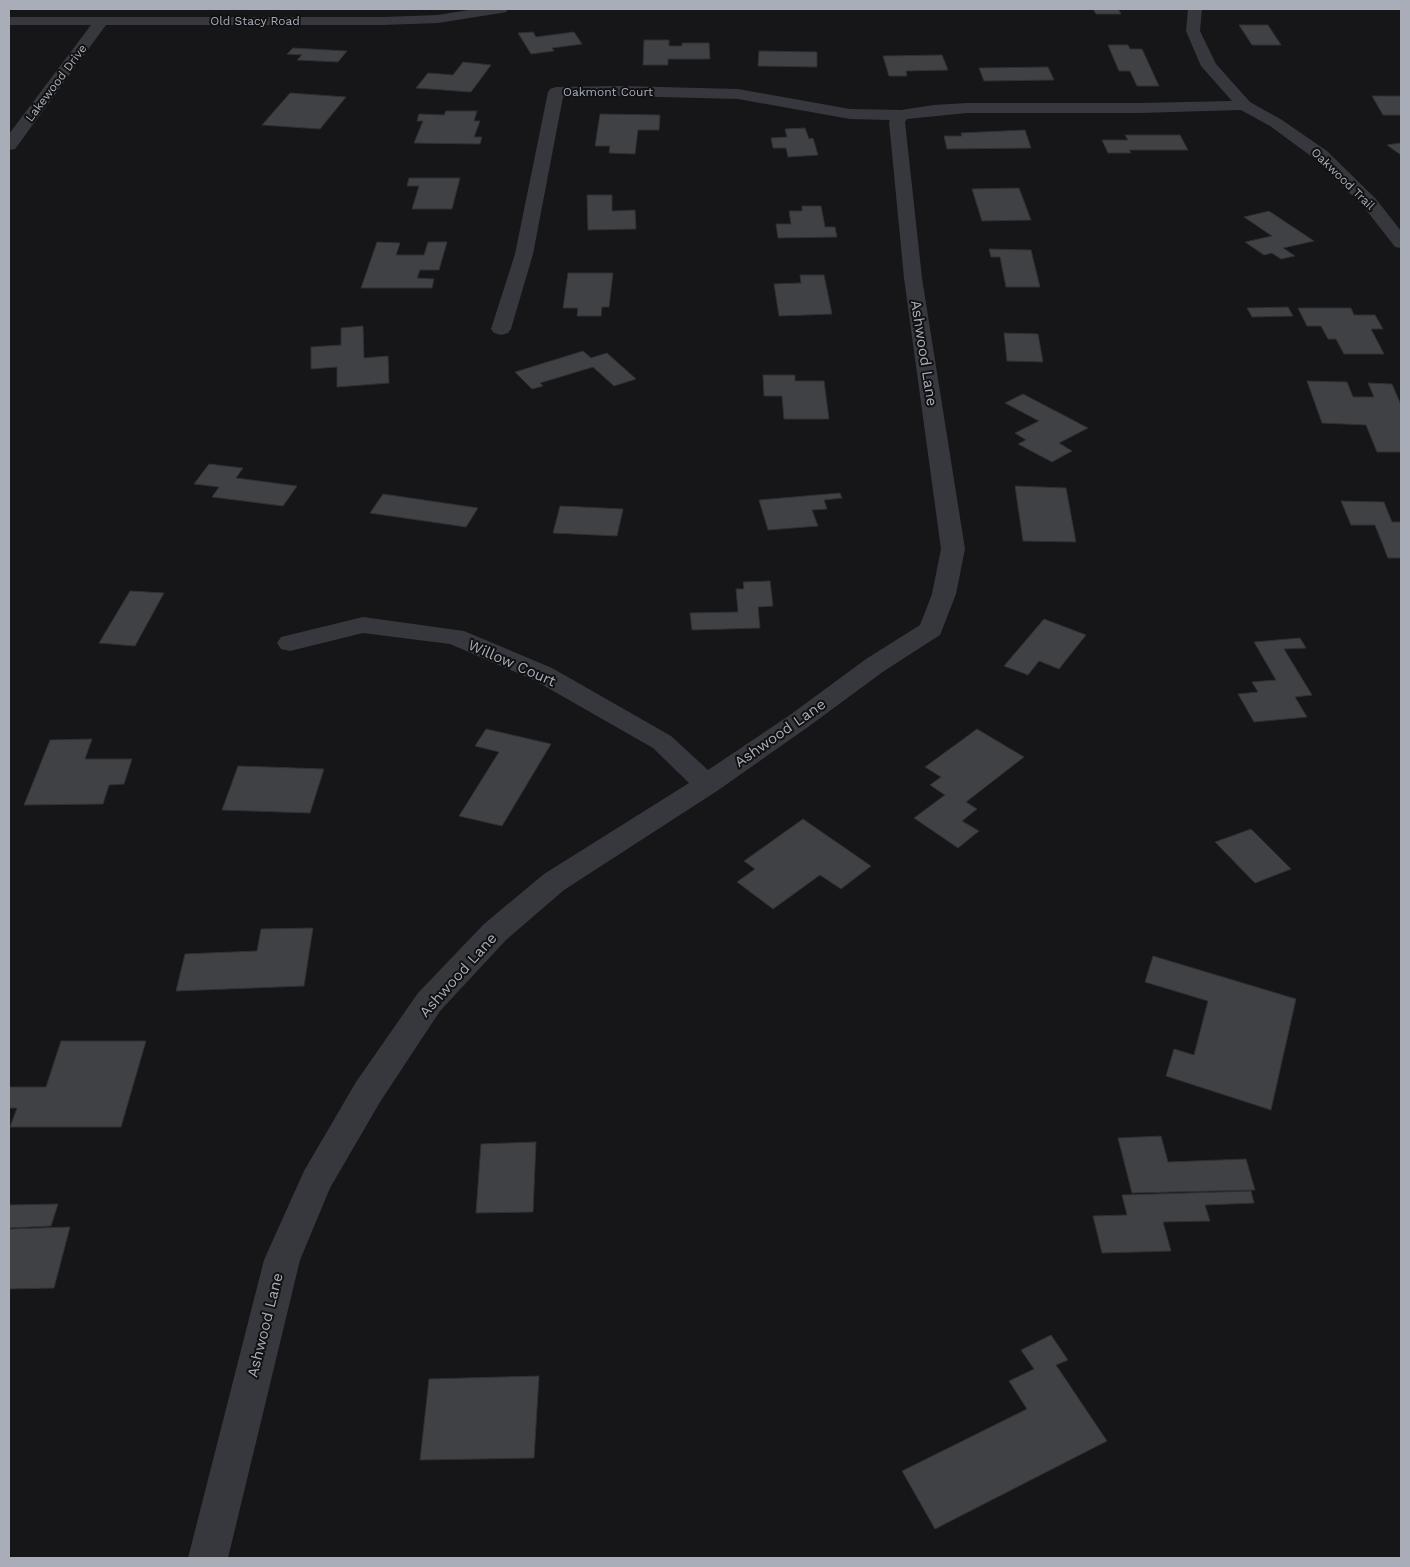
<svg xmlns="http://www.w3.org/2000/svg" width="1410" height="1567" font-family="'Work Sans',sans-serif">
<rect width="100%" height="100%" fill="#161618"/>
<path fill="#404145" stroke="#303034" d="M1093 9H1118L1121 14H1096Z
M1239 25H1268L1281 45H1252Z
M533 32 536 37 574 32 582 44 552 48 554 51 531 54 518 33Z
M644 40H669V46H682V43H709L710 59H668V65H643Z
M1108 45H1128L1130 49H1142L1159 86H1137L1130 71H1119Z
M293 48 347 51 338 62 297 60 302 55 287 54Z
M759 51 817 52V67L758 66Z
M942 55 948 70 906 71 907 76H889L883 56Z
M463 62 491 65 471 92 416 88 428 73 453 75Z
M1048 67 1054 80 984 81 979 68Z
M290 93 346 97 320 129 262 125Z
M1372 96H1401V115H1383Z
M446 111H477L474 121H480L474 137H482L480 144 414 143 423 121H417L419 114 444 115Z
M600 114 660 115 659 130H638L635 154 609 153 610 146H595Z
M805 128 809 139 813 138 818 155 788 157 786 148H773L771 138 787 137 785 129Z
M1025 130 1031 148 947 149 944 136H962L961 133Z
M1125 135H1180L1188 150H1129L1131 153H1108L1102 140H1128Z
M1401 143V155L1387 145Z
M409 178H460L452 209H412L419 186H407Z
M1019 188 1031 220 982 221 972 189Z
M587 195H612V211L635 210 636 229 588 230Z
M802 206H821L825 227H835L837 237 778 238 776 224H791L789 211H802Z
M1269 211 1314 241 1283 248 1295 256 1281 259 1272 253 1264 255 1245 242 1272 236 1244 217Z
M377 242 400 243 396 255H424L428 242H447L439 270H420L417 278 434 279 432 288H361Z
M989 249 1031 250 1040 287H1006L1000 257H991Z
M568 273H613L609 307H602L601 316H577L578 308H563Z
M800 275H824L832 314 779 316 774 284 801 283Z
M1288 307 1293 316 1252 317 1247 308Z
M1298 308H1351L1354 315H1375L1383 329H1371L1384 354H1344L1336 339H1328L1321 326H1307Z
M363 326 364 358 388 356 389 383 337 387V367L311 369V347L341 345V328Z
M1004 333 1038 334 1043 362 1007 361Z
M583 351 591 358 607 353 636 379 614 386 593 367 540 383 543 386 532 389 515 372Z
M763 375H795V381H824L829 419H784L782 396H764Z
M1307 381 1347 382 1353 397H1374L1368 383 1392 384 1401 405V452H1377L1366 425 1322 423Z
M1023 394 1088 428 1059 443 1072 451 1052 462 1018 444 1026 440 1015 433 1039 421 1005 403Z
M209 464 243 468 236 478 297 486 283 506 212 497 219 487 194 484Z
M1015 486 1066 488 1076 542 1023 541Z
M840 493 842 498 824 500 827 509 812 510 818 526 768 530 759 500Z
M383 494 478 508 466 527 370 513Z
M1341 501 1384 502 1392 522H1401V558H1388L1375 525H1351Z
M560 506 623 509 617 536 553 533Z
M770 581 773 606 758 607 760 628 692 630 690 613 738 612 736 589H744L743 582Z
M130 591 164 593 135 646 99 643Z
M1044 619 1086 635 1059 669 1039 661 1028 675 1004 666Z
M1300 638 1306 648 1284 649 1312 695 1295 697 1307 717 1254 722 1238 694 1258 692 1252 682 1276 680 1254 642Z
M486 729 551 744 502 826 459 816 499 752 475 746Z
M977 729 1024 757 966 802 977 809 962 821 979 831 958 848 914 818 945 795 930 785 941 777 925 767Z
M92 739 85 759H132L124 784 109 785 103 804 24 805 50 740Z
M238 766 324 769 310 813 222 810Z
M803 819 871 866 841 889 820 875 773 909 737 882 755 869 744 861Z
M1251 829 1291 869 1255 883 1215 842Z
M313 928 304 986 176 991 185 954 257 951 261 929Z
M1153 956 1296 999 1271 1110 1166 1076 1174 1049 1194 1055 1208 1001 1145 982Z
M61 1041H146L121 1127H10L17 1108H9V1087H46Z
M1161 1136 1168 1162 1246 1159 1255 1190 1132 1193 1118 1138Z
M536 1142 533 1212 476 1213 481 1144Z
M1251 1191 1254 1203 1205 1205 1210 1221 1163 1222 1171 1251 1102 1253 1093 1216 1127 1215 1122 1195Z
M58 1204 51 1226 9 1228V1205Z
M70 1227 54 1288 9 1289V1229Z
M1051 1335 1068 1360 1056 1365 1107 1441 935 1529 902 1471 1027 1409 1009 1381 1034 1369 1021 1350Z
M539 1376 534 1458 420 1460 429 1379Z"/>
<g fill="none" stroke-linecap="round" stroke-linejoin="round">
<path fill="#37383d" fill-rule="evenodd" d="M475 9H508L506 12 501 13 438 23 383 25H106L15 149 9 150V134L91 25H9V17H383L438 15Z
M1188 9H1202L1200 31 1216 64 1250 102 1282 120 1327 151 1376 199 1401 231V248L1395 247 1364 207 1315 159 1270 126 1241 110 1139 113H967L907 119 905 122 922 278 965 549 956 594 940 635 884 671 808 727 717 791 564 890 506 940 440 1011 380 1102 330 1188 300 1260 228 1558H188L264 1260 304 1171 356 1082 418 993 484 924 544 874 689 783 653 748 534 680 450 644 363 633 290 651 281 649 277 643 281 637 363 617 464 631 552 668 671 736 708 770 790 715 866 659 920 625 932 594 941 549 904 278 889 122 890 120 850 119 738 99 622 96 563 97 533 254 511 329 508 333 501 335 494 333 491 329 515 254 548 92 550 89 556 87 622 86 738 89 850 109 901 110 934 105 967 103H1139L1232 101 1201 66 1186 31Z"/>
</g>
<g text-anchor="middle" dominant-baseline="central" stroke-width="4" stroke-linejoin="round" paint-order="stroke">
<g font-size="12" fill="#a8adb8" stroke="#111113">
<text x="255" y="21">Old Stacy Road</text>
<text transform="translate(56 83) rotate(-53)">Lakewood Drive</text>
<text x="608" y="92">Oakmont Court</text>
<text transform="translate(1343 179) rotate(44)">Oakwood Trail</text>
</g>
<g font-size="15" fill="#a8adb8" stroke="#111113">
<text transform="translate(924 353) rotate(81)">Ashwood Lane</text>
<text transform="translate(512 663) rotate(24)">Willow Court</text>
<text transform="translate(780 733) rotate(-35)">Ashwood Lane</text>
<text transform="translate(458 975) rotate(-48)">Ashwood Lane</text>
<text transform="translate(265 1325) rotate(-76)">Ashwood Lane</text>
</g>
</g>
<rect width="1410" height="1567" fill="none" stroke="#a8adb8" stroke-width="20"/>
</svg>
